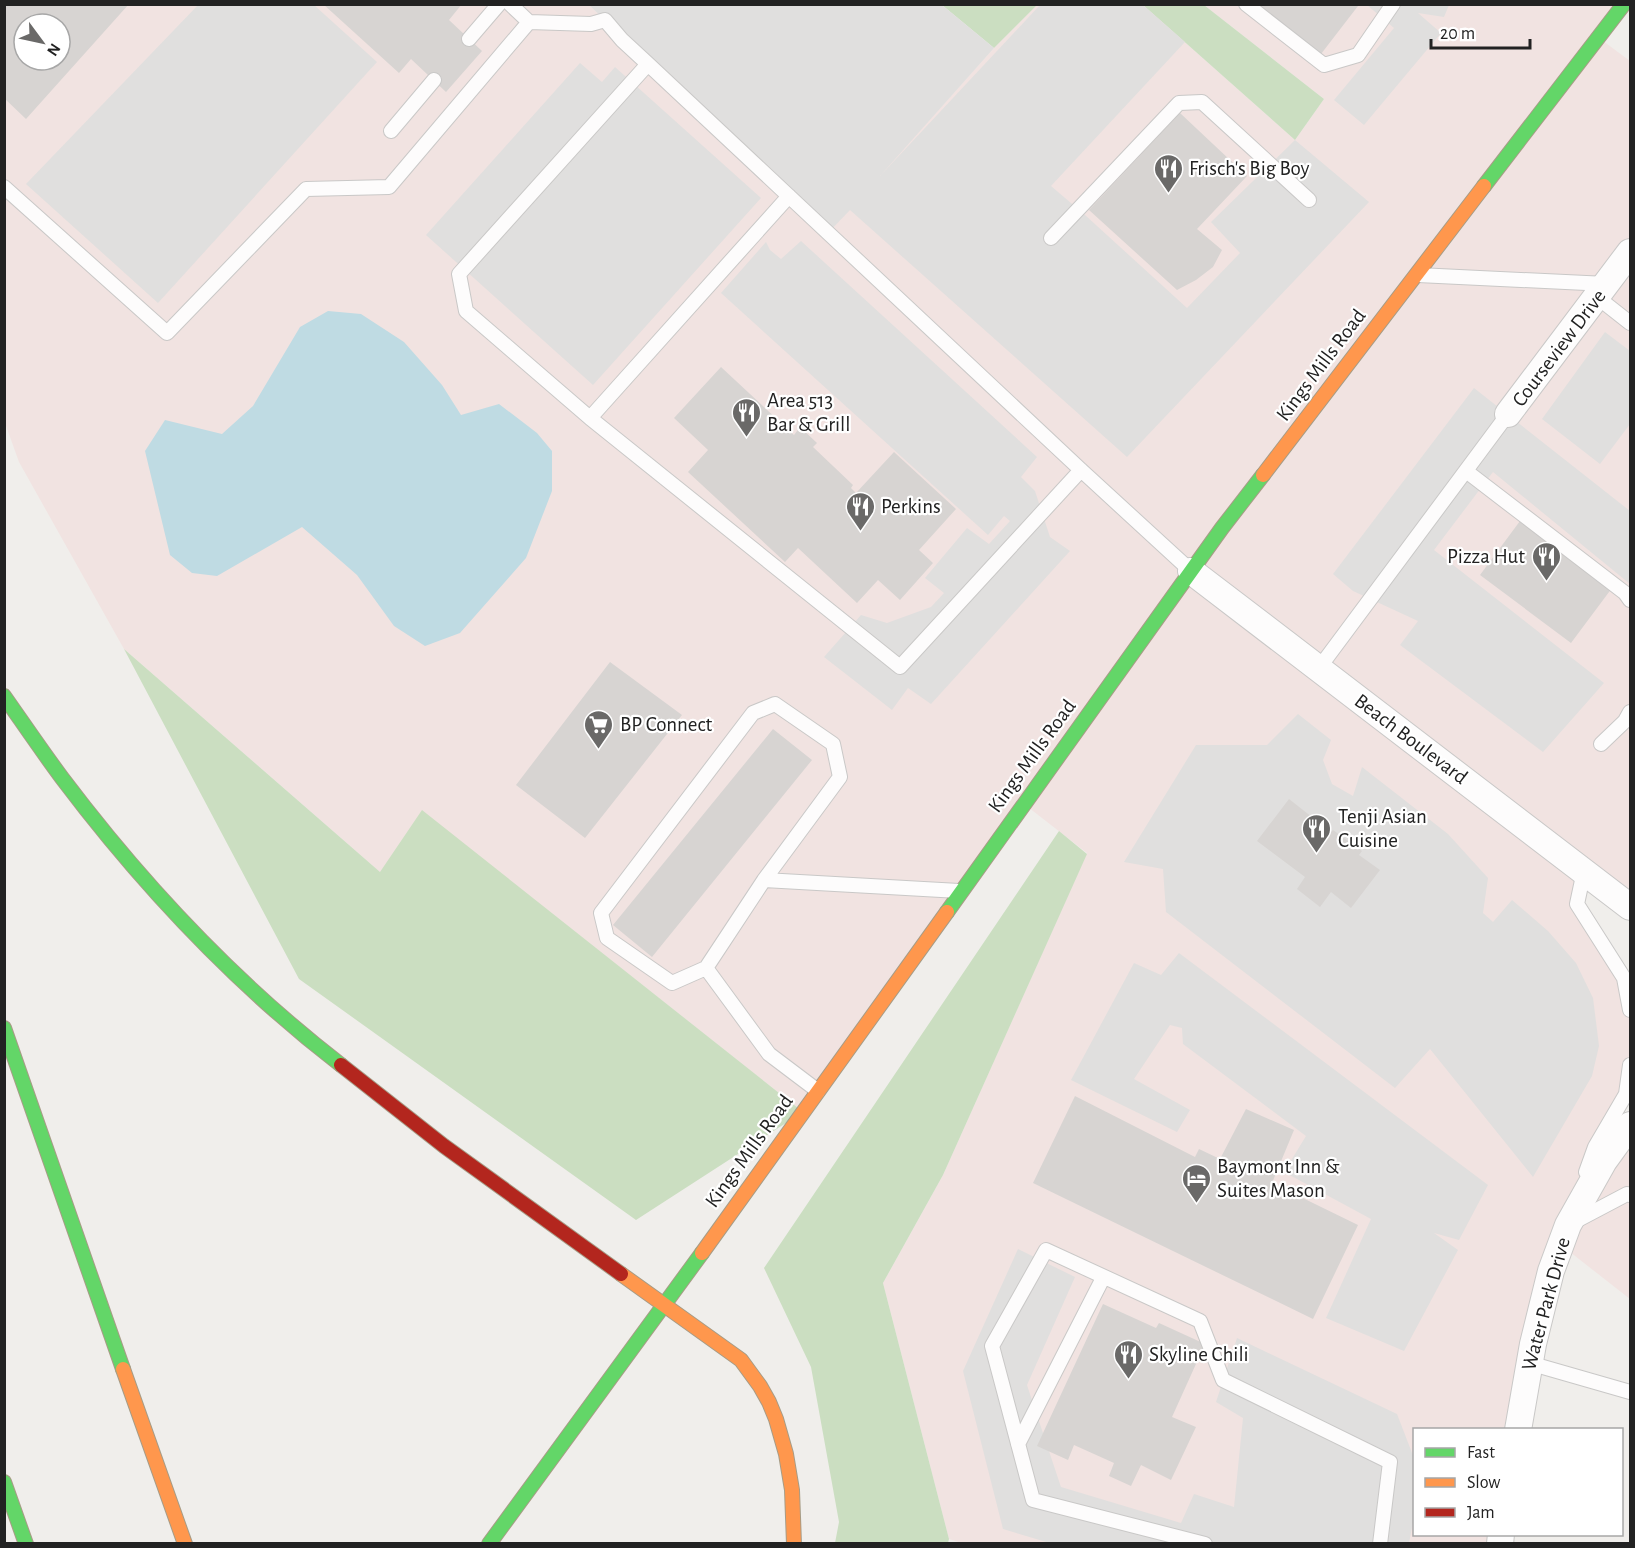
<svg xmlns="http://www.w3.org/2000/svg" width="1635" height="1548" font-family="'Alegreya Sans',sans-serif">
<rect width="100%" height="100%" fill="#f0eeeb"/>
<path fill="#f1e3e1" fill-rule="evenodd" d="M5 5H589L828 233 994 48 1037 5H1143L1295 140 1324 99 1204 5H1624L1599 38 1630 61V907L1584 872 1578 904 1624 978 1630 1010V1065L1626 1094 1595 1147 1630 1125V1299L1561 1245 1518 1429 1414 1430V1534L1501 1535 1500 1543 965 1544 949 1539 883 1283 943 1175 1087 853 1024 804 803 1112 422 811 381 873 124 649 19 462 5 423ZM24 24H60V60H24Z"/>
<path fill="#cbdec1" d="M942 5H1037L994 48Z
M1143 5H1204L1324 99 1295 140Z
M124 649 380 872 422 810 803 1112 636 1220 299 979Z
M1059 831 1087 854 943 1175 883 1283 949 1539 948 1543H835L839 1522 811 1367 764 1268Z"/>
<path fill="#e0dfde" d="M199 4 314 5 377 62 158 303 26 184Z
M589 5H942L994 48 880 176 1040 5H1143L1185 42 1051 186 1085 215 1187 308 1240 253 1211 222 1295 140 1369 202 1127 457 850 210 828 233Z
M1367 5H1449L1444 17 1418 13 1441 33 1364 125 1334 100 1394 28Z
M580 63 602 82 615 67 761 198 593 385 426 235Z
M801 241 1037 457 1021 477 1035 491 1050 537 1070 551 931 704 908 688 892 710 824 657 861 615 887 623 931 607 944 593 925 578 967 528 989 544 1010 521 1004 516 988 535 721 293 766 242 770 250 781 259Z
M1605 332 1630 351V424L1600 464 1542 419Z
M1474 388 1630 511V584L1493 472 1434 550 1604 683 1543 752 1400 645 1418 621 1353 591 1333 574Z
M1298 714 1331 740 1323 760 1332 784 1353 796 1362 767 1448 834 1488 878 1483 913 1493 922 1512 900 1548 931 1576 963 1593 998 1599 1046 1592 1076 1533 1177 1430 1049 1395 1088 1166 912 1163 869 1124 862 1196 745H1267Z
M1179 953 1488 1185 1459 1240 1434 1233 1458 1250 1404 1351 1326 1318 1371 1219 1284 1172 1306 1136 1183 1044 1182 1028 1170 1025 1134 1079 1190 1110 1177 1132 1071 1080 1134 963 1161 975Z
M1018 1249 1075 1277 1027 1385 1061 1487 1181 1523 1194 1494 1234 1507 1243 1418 1216 1402 1237 1338 1397 1414 1414 1458V1517L1409 1543 1053 1544 1003 1529 963 1371Z"/>
<path fill="#bfdbe3" d="M328 311 361 314 404 342 442 385 461 415 499 404 537 433 552 451V491L526 558 460 633 425 646 394 626 357 575 302 527 217 576 192 573 170 555 145 451 165 420 222 434 253 406 300 327Z"/>
<path fill="#d7d4d2" fill-rule="evenodd" d="M4 4H129L26 119 4 98ZM24 24H60V60H24Z
M323 4H462L449 20 482 51 446 92 411 59 399 73Z
M1258 4H1355L1358 6 1321 54Z
M1180 113 1247 176 1197 229 1222 250 1213 267 1196 280 1177 290 1089 210Z
M721 367 794 435 800 427 817 443 813 447 853 485 851 488 856 493 894 452 956 509 919 550 933 563 900 600 878 580 857 603 798 548 785 562 688 472 708 450 674 418Z
M1520 521 1612 588 1571 643 1480 575Z
M610 662 682 715 585 838 516 785Z
M773 729 812 760 652 957 613 925Z
M1289 799 1331 832 1333 830 1362 851 1359 855 1380 870 1351 908 1331 892 1320 907 1297 889 1305 877 1257 841Z
M1075 1096 1195 1157 1199 1149 1220 1159 1246 1109 1294 1130 1272 1183 1358 1225 1313 1319 1033 1183Z
M1103 1304 1156 1328 1159 1323 1205 1344 1172 1417 1196 1427 1171 1480 1141 1465 1131 1486 1109 1476 1114 1463 1074 1445 1068 1460 1037 1446Z"/>
<g fill="none" stroke-linecap="round" stroke-linejoin="round">
<defs>
<path id="lane" d="M510 4 529 22 591 24 605 20 622 40 648 64 1081 470 1191 571
M1246 4 1324 65 1358 55 1393 4
M469 39 499 4
M648 64 459 274 466 311 590 418 900 667 1081 470
M391 131 434 80
M4 187 167 333 306 189 389 187 529 22
M1051 238 1179 103 1202 102 1309 200
M1418 275 1607 284
M1597 297 1630 323
M590 418 789 196
M1466 471 1625 593 1630 600
M1319 668 1508 414
M1601 744 1625 721 1630 712
M1584 871 1577 904 1624 978 1630 1010
M764 880 706 968 672 983 607 938 601 913 753 713 775 704 833 744 840 777 764 880 959 891
M706 968 769 1054 818 1091
M1586 1172 1595 1147 1626 1094 1630 1065
M1572 1223 1627 1194 1630 1195
M1529 1363 1630 1392
M1018 1444 1103 1278
M1205 1544 1033 1500 992 1346 1046 1250 1200 1321 1223 1380 1390 1462 1380 1544"/>
<path id="street" d="M1508 414 1630 252
M1191 571 1630 907
M1518 1430 1533 1344 1551 1271 1568 1225 1604 1161 1630 1125
M1500 1544 1501 1534"/>
<path id="fast" d="M1484 186 1624 4
M4 696C23 723 42 751 62 778 142 884 236 984 341 1065
M947 912 1222 528 1263 475
M4 1028 123 1369
M4 1482 26 1544
M489 1544 702 1253"/>
<path id="slow" d="M1263 475 1484 186
M702 1253 947 912
M621 1274 741 1360 760 1386 769 1402 776 1419 786 1454 792 1490 794 1544
M123 1369 185 1544"/>
<path id="jam" d="M341 1065 444 1146 621 1274"/>
</defs>
<use href="#lane" stroke="#c9c8c7" stroke-width="16"/>
<use href="#street" stroke="#c9c8c7" stroke-width="28"/>
<use href="#fast" stroke="#a79c86" stroke-width="16"/>
<use href="#slow" stroke="#a79c86" stroke-width="16"/>
<use href="#jam" stroke="#a79c86" stroke-width="16"/>
<use href="#lane" stroke="#fdfcfc" stroke-width="14"/>
<use href="#street" stroke="#fdfcfc" stroke-width="26"/>
<use href="#fast" stroke="#63d668" stroke-width="14"/>
<use href="#slow" stroke="#ff974d" stroke-width="14"/>
<use href="#jam" stroke="#b3261e" stroke-width="14"/>
</g>
<defs>
<symbol id="restaurant-pin" viewBox="-11 -11 22 30"><path d="M0 17L-7.5 6A9.5 9.5 0 1 1 7.5 6Z" fill="#6a6968" stroke="#fff"/><path d="M-5-6h1v4h1v-4h1v4h1v-4h1v5L-1.5 .5V6h-2V.5L-5-1ZM5-6V6H3V1.5H1.5Q1.5-4 5-6Z" fill="#fff"/></symbol>
<symbol id="supermarket-pin" viewBox="-11 -11 22 30"><path d="M0 17L-7.5 6A9.5 9.5 0 1 1 7.5 6Z" fill="#6a6968" stroke="#fff"/><path d="M-6-5.5h2.5l.6 2H6L4.5 2H-2.5L-4.4-4H-6ZM-1.5 3.2a1.3 1.3 0 1 0 .1 0ZM3 3.2a1.3 1.3 0 1 0 .1 0Z" fill="#fff"/></symbol>
<symbol id="hotel-pin" viewBox="-11 -11 22 30"><path d="M0 17L-7.5 6A9.5 9.5 0 1 1 7.5 6Z" fill="#6a6968" stroke="#fff"/><path d="M-6-4.5h1.5V1H6V5H4.5V3h-9V5H-6ZM-4 0a1.8 1.8 0 1 1 3.6 0ZM.5 0V-2.5h3Q6-2.5 6 0Z" fill="#fff"/></symbol>
</defs>
<g fill-rule="evenodd">
<use href="#restaurant-pin" x="1152" y="152" width="33" height="45"/>
<use href="#restaurant-pin" x="730" y="396" width="33" height="45"/>
<use href="#restaurant-pin" x="844" y="490" width="33" height="45"/>
<use href="#restaurant-pin" x="1530" y="540" width="33" height="45"/>
<use href="#supermarket-pin" x="582" y="708" width="33" height="45"/>
<use href="#restaurant-pin" x="1300" y="812" width="33" height="45"/>
<use href="#hotel-pin" x="1180" y="1162" width="33" height="45"/>
<use href="#restaurant-pin" x="1112" y="1338" width="33" height="45"/>
</g>
<g text-anchor="middle" dominant-baseline="central" stroke-width="4.5" stroke-linejoin="round" paint-order="stroke">
<g font-size="21" fill="#222" stroke="#fff" text-anchor="start">
<text x="1189" y="168">Frisch's Big Boy</text>
<text x="767" y="400">Area 513<tspan x="767" dy="24">Bar &amp; Grill</tspan></text>
<text x="881" y="506">Perkins</text>
<text x="1525" y="556" text-anchor="end">Pizza Hut</text>
<text x="620" y="724">BP Connect</text>
<text x="1338" y="816">Tenji Asian<tspan x="1338" dy="24">Cuisine</tspan></text>
<text x="1217" y="1166">Baymont Inn &amp;<tspan x="1217" dy="24">Suites Mason</tspan></text>
<text x="1149" y="1354">Skyline Chili</text>
</g>
<g font-size="21" fill="#222" stroke="#fff">
<text transform="translate(1559 348) rotate(-53)">Courseview Drive</text>
<text transform="translate(1321 365) rotate(-53)">Kings Mills Road</text>
<text transform="translate(1411 739) rotate(37)">Beach Boulevard</text>
<text transform="translate(1032 756) rotate(-54)">Kings Mills Road</text>
<text transform="translate(749 1151) rotate(-54)">Kings Mills Road</text>
<text transform="translate(1546 1304) rotate(-75)">Water Park Drive</text>
</g>
</g>
<rect width="1635" height="1548" fill="none" stroke="#222222" stroke-width="12"/>
<rect x="1413" y="1428" width="210" height="108" fill="#ffffff" stroke="#a7a7a7" stroke-width="1.5"/>
<rect x="1425" y="1448" width="30" height="9" fill="#63d668" stroke="#a7a7a7" stroke-width="1.5"/>
<text x="1467" y="1458" font-size="18" fill="#222222">Fast</text>
<rect x="1425" y="1478" width="30" height="9" fill="#ff974d" stroke="#a7a7a7" stroke-width="1.5"/>
<text x="1467" y="1488" font-size="18" fill="#222222">Slow</text>
<rect x="1425" y="1508" width="30" height="9" fill="#b3261e" stroke="#a7a7a7" stroke-width="1.5"/>
<text x="1467" y="1518" font-size="18" fill="#222222">Jam</text>
<g transform="translate(42 42) rotate(123)"><circle r="28" fill="#ffffff" stroke="#a7a7a7" stroke-width="1.5"/>
<path d="M0-4.5L10 22L0 15L-10 22Z" fill="#6a6968"/>
<text y="-9" font-size="16" font-weight="bold" text-anchor="middle" fill="#222222">N</text>
</g>
<path d="M1431 39v9h99v-9" fill="none" stroke="#222222" stroke-width="3"/>
<text x="1440" y="39" font-size="18" fill="#222222" stroke="#ffffff" stroke-width="4.5" paint-order="stroke">20 m</text>
</svg>
